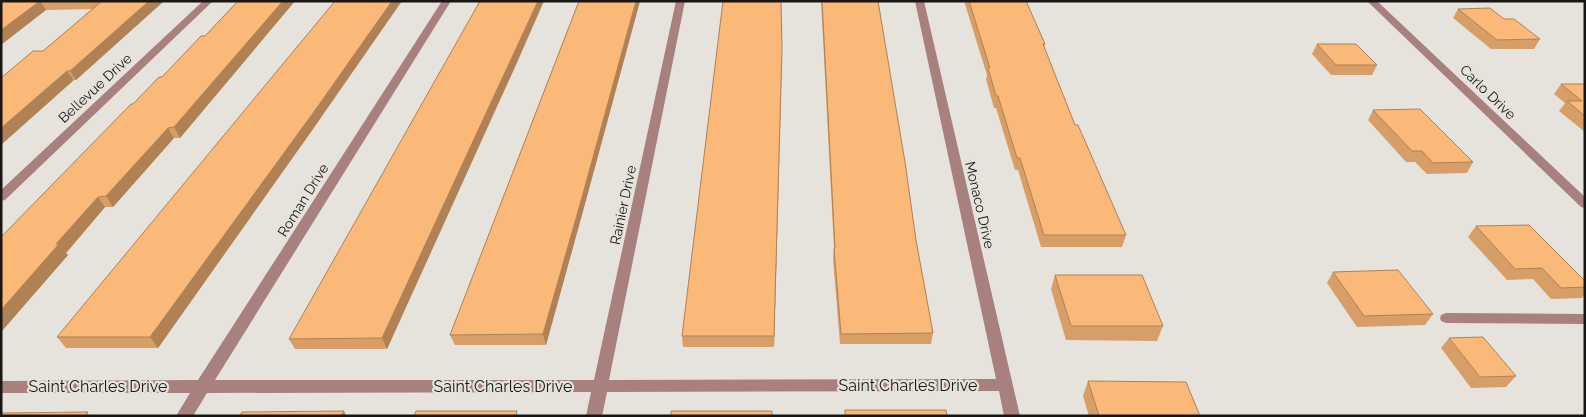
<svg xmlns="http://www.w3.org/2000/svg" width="1586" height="417" font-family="Raleway,sans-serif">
<rect width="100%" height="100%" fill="#e6e3dd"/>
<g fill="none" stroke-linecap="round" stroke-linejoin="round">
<path fill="#a8807d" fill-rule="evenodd" d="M1446 313 1585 314V324L1446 323 1441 321 1440 318 1441 315Z"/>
<path fill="#a8807d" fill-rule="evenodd" d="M203 1H213L5 200 1 201V190Z
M442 1H451L215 380H594L676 1H685L609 380 996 379 915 1H924L1020 416H1004L999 391 607 392 602 416H586L591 392 207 393 193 416H176L190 393H1V381L198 380Z
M1367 1H1377L1585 197V208L1581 207Z"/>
</g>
<path fill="#d79e68" d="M1 1H164L76 80H74L43 51 92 9 46 10Z
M238 1H295L180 138H174L113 207H105L66 253 68 255 1 332 133 104 205 36Z
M579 1H640L583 211 546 345H455L450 335Z
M821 1H878L916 240 933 333 931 344H840L833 259 834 248Z
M964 1H1026L1045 44 1044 48 1075 125 1126 235 1122 247H1041L1018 170H1015L996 108H994L986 79 987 75Z
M1458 9 1504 19 1540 39 1534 49H1491L1453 18Z
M1317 44 1377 65 1372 75H1331L1312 54Z
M519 58 387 349H295L289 339Z
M782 58 774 347H683L682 336Z
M1561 84H1585V132L1559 111 1565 103 1554 94Z
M1373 110 1473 162 1467 173 1427 174 1415 162H1406L1368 120Z
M320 119 158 348H66L57 337Z
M1476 226 1585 281V294L1582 298 1551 299 1533 279 1507 280 1468 237Z
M1333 272 1433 314 1425 325 1357 327 1327 283Z
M1055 275 1163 326 1157 341 1066 340 1051 289Z
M1449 338 1516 376 1506 387 1471 388 1441 348Z
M1088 381 1200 416H1089L1083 396Z"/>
<path fill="#af8155" d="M40 1 46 10 1 45V30Z
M149 1H164L76 80 70 71Z
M283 1H295L180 138 174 127Z
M392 1H402L320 119 158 348 150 337Z
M538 1H544L519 58 387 349 382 338Z
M636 1H640L583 211 546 345 543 334Z
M782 58 774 347V336Z
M67 71 74 80 1 145V128Z
M168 128 174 138 113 207 106 196Z
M98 197 105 207 66 253 68 255 1 332V310L56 244Z
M344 411 346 416H341Z"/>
<path fill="#fab879" stroke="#af8155" d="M1 1H40L1 30Z
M102 1H149L70 71H67L1 128V78L33 51H43Z
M238 1H283L174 127 168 128 106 196 98 197 56 244H59L1 310V237L131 104H133L159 77H162L201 36H205Z
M335 1H392L316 109 150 337H57Z
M480 1H538L382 338 289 339Z
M579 1H636L581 201 543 334 450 335Z
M723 1H781L782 48 774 336H682Z
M822 1H878L905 162 916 240 933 333 841 334 834 248H835Z
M969 1H1026L1045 44H1043L1075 125H1078L1126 235H1044L1020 158H1017L998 96H996L988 68H990Z
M1490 8 1504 19H1514L1540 39 1497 40 1458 9Z
M1317 44H1356L1377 65H1336Z
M1561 84H1585V116L1567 101H1582Z
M1420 109 1473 162 1433 163 1422 151H1412L1373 110Z
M1529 225 1585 281V287L1561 288 1542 268 1515 269 1476 226Z
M1398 270 1433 314 1364 316 1333 272Z
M1055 275H1142L1163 326H1071Z
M1483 337 1516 376 1480 377 1449 338Z
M1088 381 1186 382 1200 416H1099Z
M845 410H946L947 416H845Z
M344 411 341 416H240L242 412Z
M416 411H517L516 416H414Z
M671 411H772V416H671Z
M88 412 86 416H1V413Z"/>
<g text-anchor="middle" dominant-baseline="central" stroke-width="4.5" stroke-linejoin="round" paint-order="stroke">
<g font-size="14" fill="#181715" stroke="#e6e3dd">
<text transform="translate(95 88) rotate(-43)">Bellevue Drive</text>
<text transform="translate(1488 92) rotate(44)">Carlo Drive</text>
<text transform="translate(303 200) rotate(-58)">Roman Drive</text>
<text transform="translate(623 205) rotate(-78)">Rainier Drive</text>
<text transform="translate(980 205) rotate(77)">Monaco Drive</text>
</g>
<g font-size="16" fill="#181715" stroke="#e6e3dd">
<text x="908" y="385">Saint Charles Drive</text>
<text x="98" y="386">Saint Charles Drive</text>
<text x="503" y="386">Saint Charles Drive</text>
</g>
</g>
<rect width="1586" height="417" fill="none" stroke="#181715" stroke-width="5"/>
</svg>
